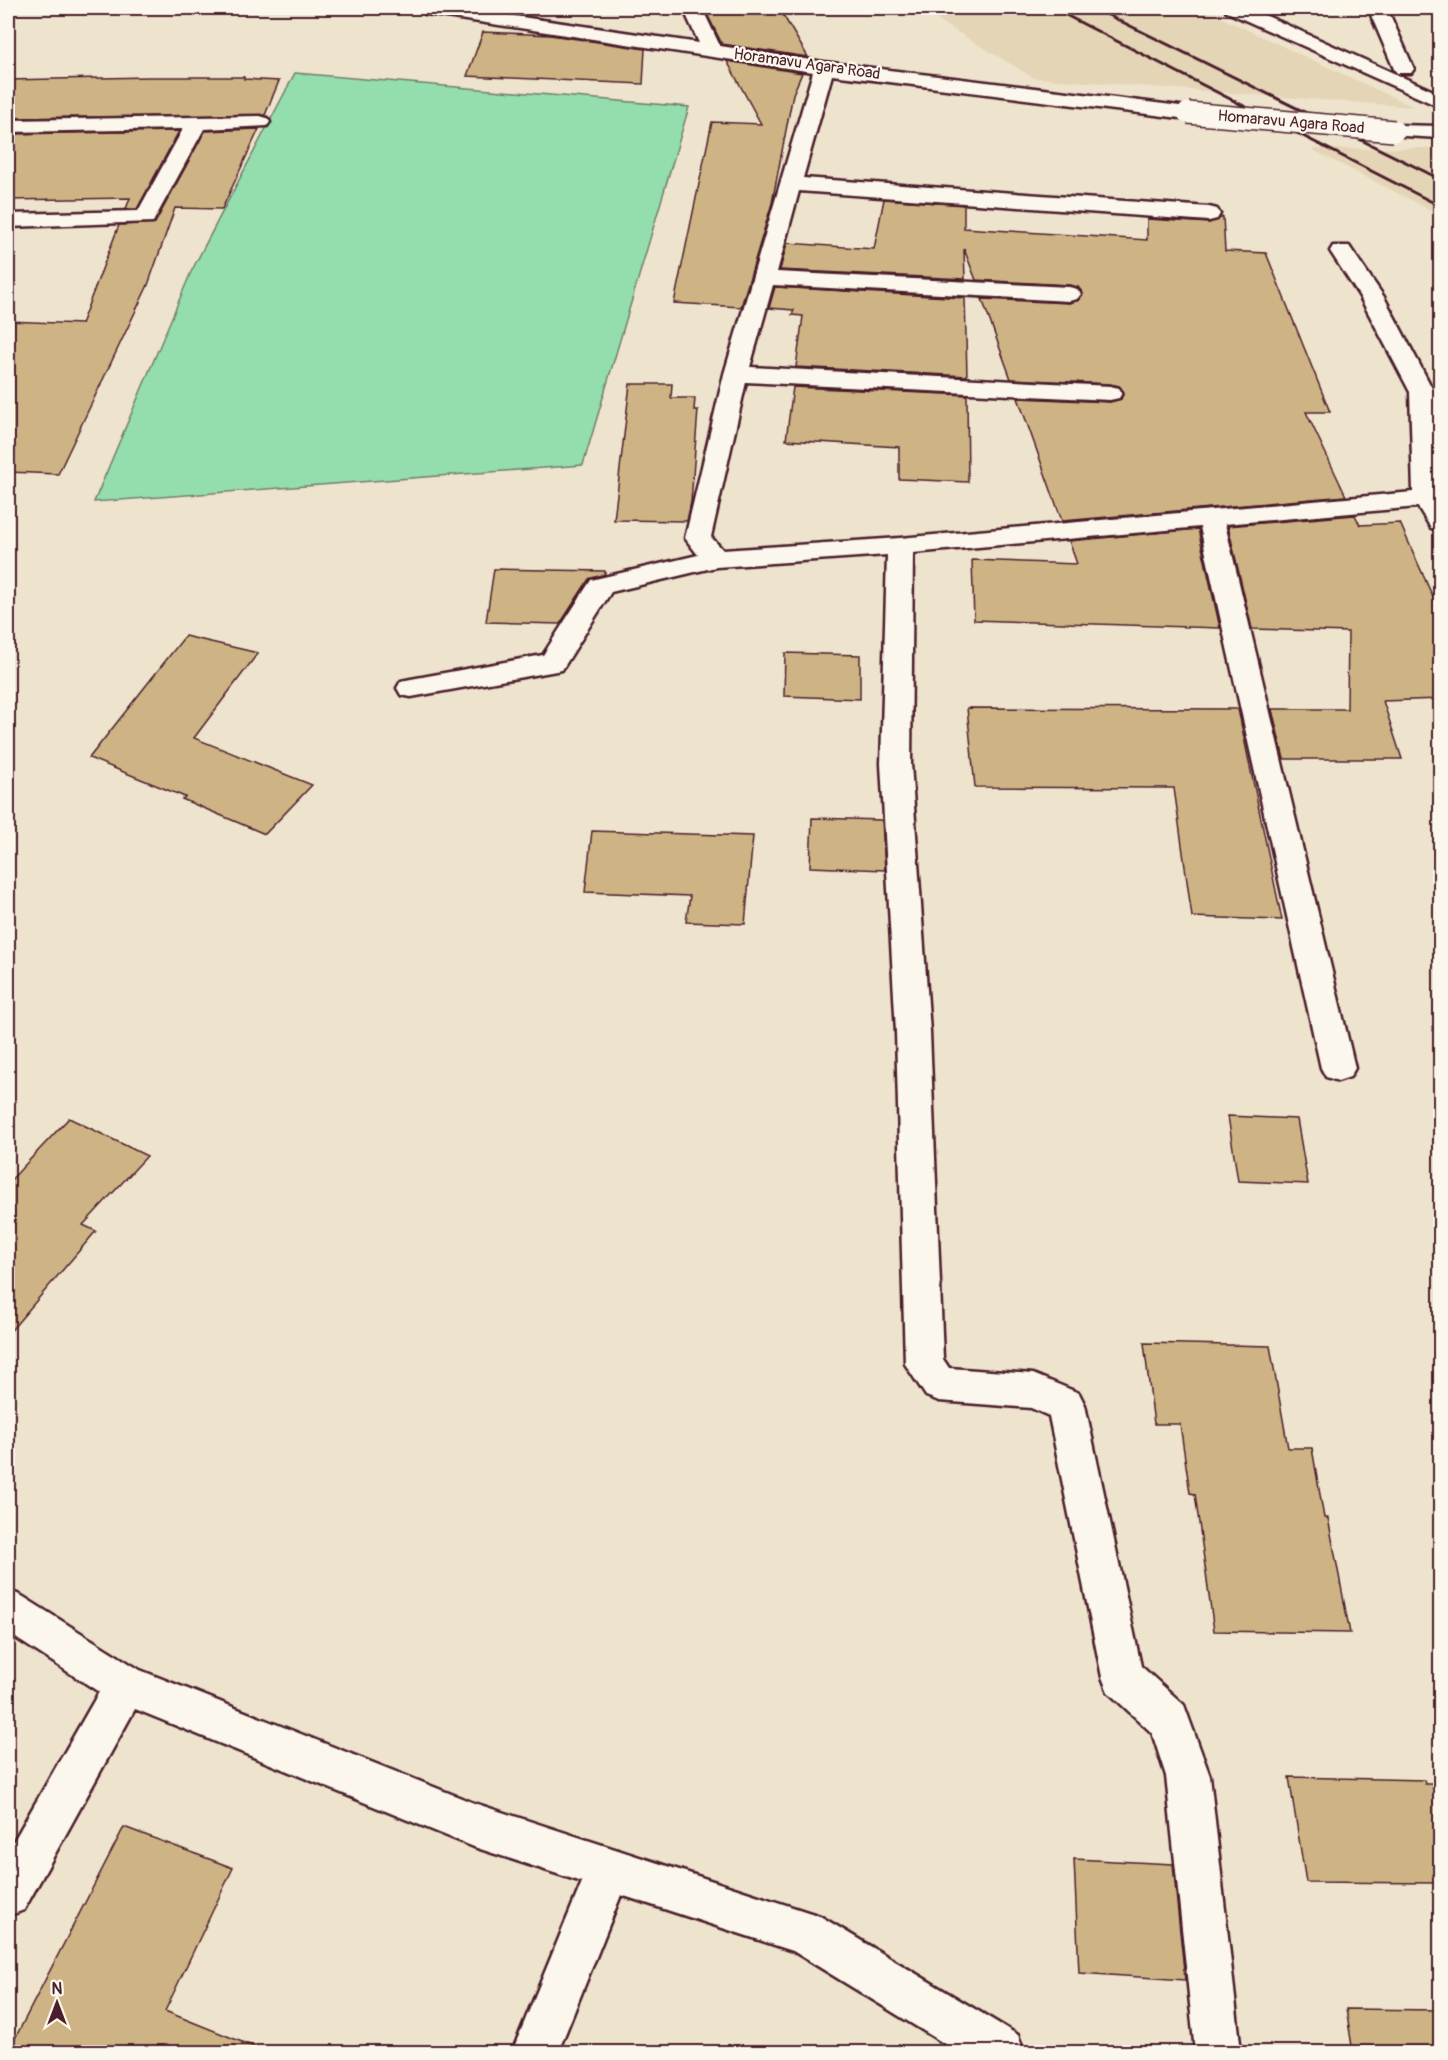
<svg xmlns="http://www.w3.org/2000/svg" width="1448" height="2060" font-family="Pangolin,sans-serif">
<rect width="100%" height="100%" fill="#eee3cd"/>
<filter id="ink" filterUnits="userSpaceOnUse"><feTurbulence type="fractalNoise" baseFrequency=".0167" numOctaves="2"/><feDisplacementMap in="SourceGraphic" scale="12" xChannelSelector="R" yChannelSelector="G"/><feConvolveMatrix kernelMatrix="1 2 1 2 8 2 1 2 1" color-interpolation-filters="sRGB"/></filter>
<g filter="url(#ink)">
<path fill="#e4d5b7" d="M917 8H1200L1414 107 1034 78Z
M1440 148V215L1311 149Z"/>
<path fill="#94dead" stroke="#6f7e6c" stroke-width="1.5" d="M295 73 689 107 583 465 94 502 191 272Z"/>
<path fill="#ceb485" stroke="#4a1f2b" stroke-width="1.5" d="M704 8H779L808 57 722 44Z
M483 32 550 35 645 49 643 84 467 76Z
M727 61 802 73 793 94 772 203 741 307 674 303 712 122 761 124Z
M149 77H244V79L279 81 265 115 8 118V80Z
M259 129 222 209 175 208 148 285 58 474 8 472V321L81 324 119 225 155 223 205 131Z
M179 131 137 209H126L130 198 8 200V134Z
M884 199 964 205V228L1147 240V219L1209 223 1223 217 1225 251 1266 253 1330 412H1306L1346 496 1062 521 1018 398 1110 402 1121 399 1124 392 1119 386 1110 384 1011 379 982 299 1069 303 1079 300 1083 293 1078 287 1069 285 976 280 964 249 965 279 780 270 787 243 874 249Z
M775 287 965 298 967 376 796 367 803 316 792 315 794 310 769 308Z
M630 384H672L671 398H695L694 410H698L691 502 687 521 614 520Z
M793 387 967 395 968 482 899 479V447L786 440Z
M1355 515 1360 525 1400 523 1440 613V699L1383 701 1402 759H1284L1272 709H1347L1348 632 1252 629 1228 526Z
M1198 529 1220 628 974 620 972 560 1077 564 1069 541Z
M494 569 605 571V574L589 579 560 624 486 622Z
M185 636 258 653 194 738 312 785 265 834 182 799 185 797 89 758Z
M785 653 860 655V699L784 696Z
M967 708 1238 709 1282 920 1192 917 1174 788 975 787Z
M812 818 882 820 885 870 810 867Z
M592 831 753 836 745 924 686 922 690 896 585 892Z
M1228 1116 1297 1119 1308 1184 1238 1181Z
M69 1118 147 1156 83 1225 96 1231 8 1334V1183Z
M1144 1343 1270 1346 1288 1448H1312L1324 1518H1328L1350 1633 1214 1631 1195 1494 1190 1493 1180 1424H1154Z
M1289 1777 1424 1780 1425 1784H1440V1883L1306 1882Z
M124 1827 233 1868 165 2011 262 2050 261 2052H8Z
M1074 1859 1173 1864 1185 1980 1079 1973Z
M1346 2009 1440 2010V2052H1353Z"/>
<g fill="none" stroke-linecap="round" stroke-linejoin="round">
<defs>
<path id="minor" d="M416 8H461L699 43 683 8H702L720 46 824 62 1188 107 1195 109 1198 113 1195 117 1188 119 832 75 803 178 1209 207 1217 209 1220 214 1217 219 1209 221 799 191 777 272 1069 287 1077 289 1081 294 1077 299 1069 301 773 285 750 367 1110 386 1119 388 1122 393 1119 398 1110 400 746 382 711 537 723 550 900 538 1413 492 1410 392 1360 297 1330 251 1333 246H1349L1384 297 1434 392 1440 530 1431 528 1418 507 1225 524 1355 1068 1350 1077 1338 1081 1326 1077 1321 1068 1200 527 913 553 911 764 930 1032 943 1359 949 1368 1033 1374 1079 1393 1085 1405 1141 1666 1184 1705 1210 1776 1241 2052H1195L1166 1776 1152 1733 1108 1692 1102 1677 1049 1416 1031 1408 939 1401 926 1396 905 1364 896 1032 881 764 887 555 716 567 611 592 562 670 411 697 401 695 397 688 401 681 411 679 543 655 591 580 698 555 685 538 724 374 813 72 426 14Z
M1224 8H1249L1440 94V107L1227 12Z
M1368 8H1387L1414 69 1411 73H1397L1394 69Z
M260 116 267 118 270 122 267 126 204 129 153 222 8 227V214L138 211 183 129 8 132V120Z
M1394 125 1440 126V138L1387 135 1384 131 1387 127Z
M8 1590 22 1596 140 1670 474 1803 820 1916 1018 2035 1024 2052H958L793 1951 621 1895 558 2052H512L582 1882 474 1847 135 1709 24 1910 8 1916V1851L99 1692 8 1633Z"/>
</defs>
<use href="#minor" stroke="#4a1f2b" stroke-width="5"/>
<use href="#minor" fill="#fbf7ec" fill-rule="evenodd"/>
<path stroke="#4a1f2b" stroke-width="3" d="M1052 8 1440 206
M1094 8 1440 179"/>
<defs>
<path id="minor-bridge" d="M1188 113 1394 131"/>
</defs>
<use href="#minor-bridge" stroke="#4a1f2b" stroke-width="24" stroke-linecap="butt"/>
<use href="#minor-bridge" stroke="#fbf7ec" stroke-width="21"/>
</g>
</g>
<g text-anchor="middle" dominant-baseline="central" stroke-width="4.5" stroke-linejoin="round" paint-order="stroke">
<g font-size="16" fill="#4a1f2b" stroke="#fbf7ec">
<text transform="translate(807 64) rotate(8)">Horamavu Agara Road</text>
<text transform="translate(1291 122) rotate(5)">Homaravu Agara Road</text>
</g>
</g>
<rect width="1448" height="2060" fill="none" stroke="#fbf7ec" stroke-width="30"/>
<rect x="15" y="15" width="1418" height="2030" fill="none" stroke="#4a1f2b" stroke-width="2" filter="url(#ink)"/>
<g transform="translate(57 2003)" stroke="#fbf7ec" stroke-width="4.5" paint-order="stroke">
<path d="M0-4.5L10 22L0 15L-10 22Z" fill="#4a1f2b"/>
<text y="-9" font-size="16" font-weight="bold" text-anchor="middle" fill="#4a1f2b">N</text>
</g>
</svg>
